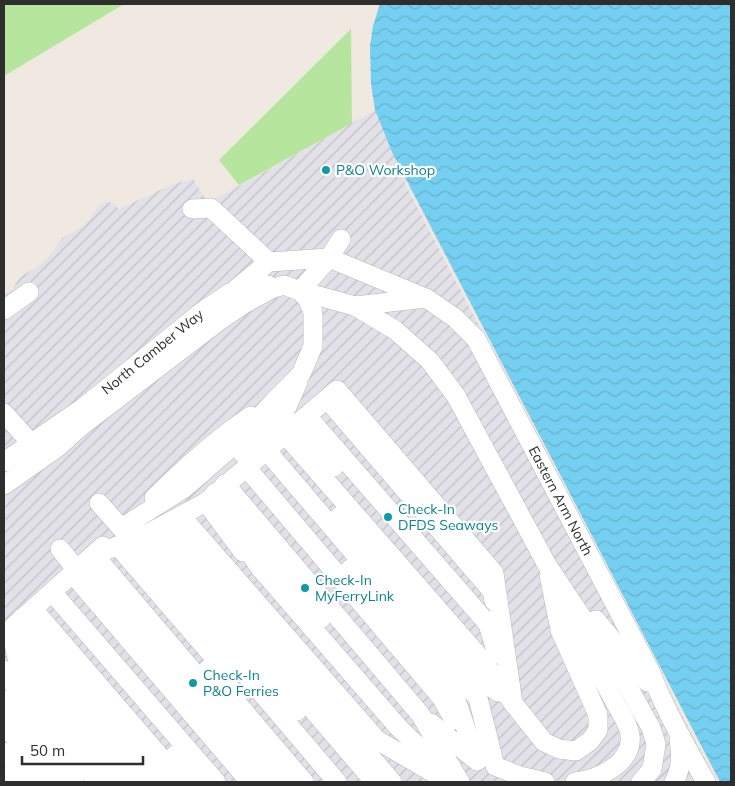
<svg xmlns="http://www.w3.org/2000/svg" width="735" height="786" font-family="Mulish,sans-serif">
<defs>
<pattern id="industrial-furrows" width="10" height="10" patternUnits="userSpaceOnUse" patternTransform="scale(1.25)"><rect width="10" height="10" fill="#e3e1e8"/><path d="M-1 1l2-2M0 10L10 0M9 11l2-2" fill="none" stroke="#c3c1c7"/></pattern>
<pattern id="water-waves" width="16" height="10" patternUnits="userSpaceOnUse" patternTransform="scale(1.25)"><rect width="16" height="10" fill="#75cff0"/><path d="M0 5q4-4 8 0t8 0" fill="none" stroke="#66b2ce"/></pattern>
</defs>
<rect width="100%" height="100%" fill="#efe9e1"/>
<path fill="url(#industrial-furrows)" d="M375 110 392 152 720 782H4V296L13 289 19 278 41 264 53 252 62 238 79 229 91 218 97 207 106 201 114 204 119 209 173 184 193 179 208 203Z"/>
<path fill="#b6e59e" d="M4 4H124L4 76Z
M351 29 352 123 239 185 219 160Z"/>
<path fill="url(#water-waves)" d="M380 4H731V782H720L392 152 375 110 371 84 370 46 373 26Z"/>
<path fill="#efe9e1" d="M406 181 554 463 720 782H717L404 182Z"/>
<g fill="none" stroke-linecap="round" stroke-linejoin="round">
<defs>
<g id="minor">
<path d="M192 209 211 208 269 262"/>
<path d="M341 239 329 258 300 291 355 306 395 330 430 361 456 396 547 565 626 683 651 728 656 744 652 769 641 782"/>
<path d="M237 288 269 262 329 258 423 297"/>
<path id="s1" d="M355 306 426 298 455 318 476 339 650 671C665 710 685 746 706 782"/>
<path d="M4 310 29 292"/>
<path d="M327 399 492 591 494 601"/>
<path d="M4 413 31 443"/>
<path d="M307 416 488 624 497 654"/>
<path d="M297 424 334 467"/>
<path d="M285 434 483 661 513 703 544 742 559 749 576 751 590 741 598 730V715L560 630 549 575"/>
<path d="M266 450 478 698 495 766 520 776 545 782"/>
<path d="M242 453 282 418 298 382"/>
<path id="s2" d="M4 462 84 407 203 311 230 293 256 286 268 285"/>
<path d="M246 467 441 697 454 720"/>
<path d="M225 484 420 714 460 782"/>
<path d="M4 485 58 447 80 427 219 321 244 304 271 289 284 285 300 291 308 300 313 312V346L301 374 277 398 236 443 202 473 183 489 126 525"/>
<path d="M215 493 322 618"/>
<path d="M154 498C185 468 215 440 251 416"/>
<path d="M206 502 243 552"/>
<path d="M99 503 122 529"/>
<path d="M181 516 377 740 449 782"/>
<path d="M340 516 480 679 498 692"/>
<path d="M175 528 392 782"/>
<path d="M158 529 372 779 378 782"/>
<path d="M145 535 297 711"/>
<path d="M240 538 260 568 399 728 444 771"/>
<path d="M132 540 337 782"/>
<path d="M118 546 231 677"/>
<path d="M60 549 77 570"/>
<path d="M94 555 145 535 206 502 337 390 494 573 513 703"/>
<path d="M94 555 287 782"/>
<path d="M83 565 269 782"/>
<path d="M350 569 453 691 477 761"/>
<path d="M73 574 250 782"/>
<path d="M52 592 216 782"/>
<path d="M33 609 181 781"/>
<path d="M566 613 571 624C586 651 602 677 616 704 621 713 629 725 630 735 634 763 597 780 575 782"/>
<path d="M22 618 163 782"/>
<path d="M596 620 647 682"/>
<path d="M13 627 25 648 143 782"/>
<path d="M4 635 103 546"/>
<path d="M13 639 17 658 32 682 121 782"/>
<path d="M208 669 304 782"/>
<path d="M4 670 19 693 98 782"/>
<path d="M4 700 6 705 74 782"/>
<path d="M431 723 477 761"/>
<path d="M4 725 54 782"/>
<path d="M4 752 31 782"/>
<path d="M175 755 199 782"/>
<path d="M4 777 9 782"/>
<path d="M674 782C682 768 681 754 679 739"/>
</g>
</defs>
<use href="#minor" stroke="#b4b7c1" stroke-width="20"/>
<use href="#minor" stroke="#fff" stroke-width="19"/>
</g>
<g fill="#0f9aa8" stroke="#fff" stroke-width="2">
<circle cx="326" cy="170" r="5"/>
<circle cx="388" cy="517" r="5"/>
<circle cx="305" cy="588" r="5"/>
<circle cx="193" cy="683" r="5"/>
</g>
<g text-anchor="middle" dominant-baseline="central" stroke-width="4.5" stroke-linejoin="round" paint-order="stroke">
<g font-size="14" fill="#0d838f" stroke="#fff" text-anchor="start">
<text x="336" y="170">P&amp;O Workshop</text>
<text x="398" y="509">Check-In<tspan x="398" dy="16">DFDS Seaways</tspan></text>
<text x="315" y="580">Check-In<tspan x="315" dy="16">MyFerryLink</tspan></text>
<text x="203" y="675">Check-In<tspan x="203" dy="16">P&amp;O Ferries</tspan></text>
</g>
<g font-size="14" fill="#2e2e2e" stroke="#fff">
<text stroke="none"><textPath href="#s2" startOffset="185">North Camber Way</textPath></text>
<text stroke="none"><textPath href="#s1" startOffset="319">Eastern Arm North</textPath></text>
</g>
</g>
<rect width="735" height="786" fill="none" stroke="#2e2e2e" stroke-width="10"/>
<path d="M22 756v8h121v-8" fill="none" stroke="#2e2e2e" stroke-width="2.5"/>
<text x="30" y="756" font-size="15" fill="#2e2e2e" stroke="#ffffff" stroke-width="4" paint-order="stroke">50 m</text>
</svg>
